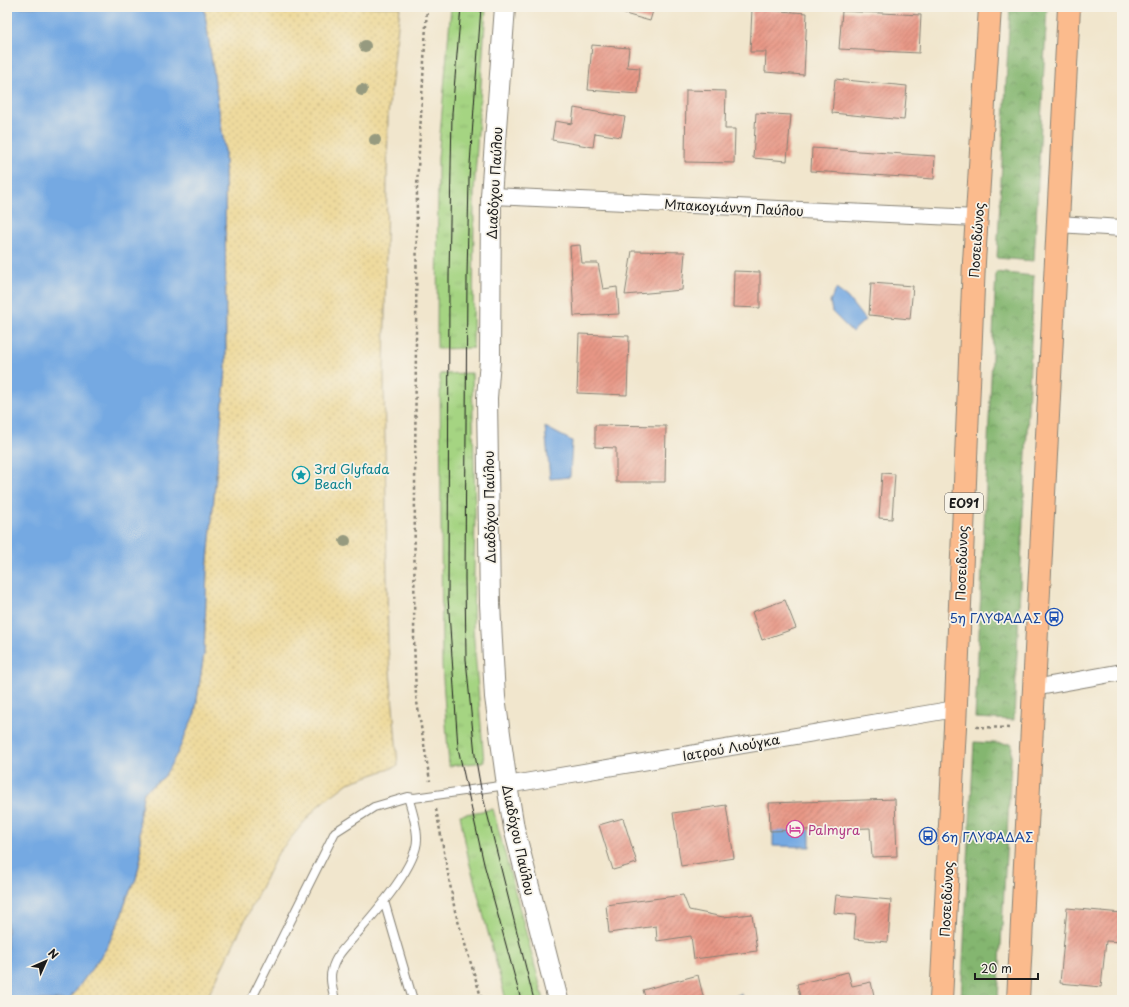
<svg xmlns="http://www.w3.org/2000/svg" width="1129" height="1007" font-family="'Playpen Sans',sans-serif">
<defs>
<pattern id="grass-tufts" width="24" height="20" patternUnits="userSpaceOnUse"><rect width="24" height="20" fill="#a5d482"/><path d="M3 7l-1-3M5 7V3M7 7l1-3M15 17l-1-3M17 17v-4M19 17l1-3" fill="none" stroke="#8db570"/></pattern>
<pattern id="forest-crowns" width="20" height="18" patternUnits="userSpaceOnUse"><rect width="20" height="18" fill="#84b670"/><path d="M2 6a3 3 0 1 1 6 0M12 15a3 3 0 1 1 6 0" fill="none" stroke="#6b935b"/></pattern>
<pattern id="sand-dots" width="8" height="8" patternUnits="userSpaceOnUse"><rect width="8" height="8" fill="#eeda9e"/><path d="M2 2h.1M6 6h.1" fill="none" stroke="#ccba88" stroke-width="1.8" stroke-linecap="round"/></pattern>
<pattern id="building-hatch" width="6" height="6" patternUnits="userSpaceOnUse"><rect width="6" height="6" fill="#e89786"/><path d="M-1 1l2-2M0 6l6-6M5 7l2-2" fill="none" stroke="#bb7a6d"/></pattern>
</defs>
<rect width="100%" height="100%" fill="#f7f3e8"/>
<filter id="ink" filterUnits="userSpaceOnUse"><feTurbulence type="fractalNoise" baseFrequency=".025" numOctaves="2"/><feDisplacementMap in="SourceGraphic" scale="8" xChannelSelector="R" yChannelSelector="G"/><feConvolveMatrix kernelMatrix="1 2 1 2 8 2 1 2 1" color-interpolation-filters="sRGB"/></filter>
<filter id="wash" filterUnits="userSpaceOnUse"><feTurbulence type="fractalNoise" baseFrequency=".012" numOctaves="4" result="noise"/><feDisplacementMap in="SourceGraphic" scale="16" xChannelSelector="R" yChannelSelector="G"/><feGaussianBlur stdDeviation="0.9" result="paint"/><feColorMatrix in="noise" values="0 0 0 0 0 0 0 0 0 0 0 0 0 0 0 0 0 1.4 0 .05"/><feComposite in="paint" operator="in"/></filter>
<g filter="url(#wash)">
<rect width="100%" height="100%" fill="#f1e6cd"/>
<path fill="url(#grass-tufts)" stroke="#60784f" d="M451 7H486L474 193 473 348 437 349 438 158Z
M472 373 475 513 473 628 484 762 449 766 442 665 440 374Z
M493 809 544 1000H506L469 861 460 815Z"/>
<path fill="url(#forest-crowns)" stroke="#506946" d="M1010 7H1047L1034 261 997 258Z
M996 272 1034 276 1014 720 975 718Z
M974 742 1012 744 998 1000H961Z"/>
<path fill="url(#sand-dots)" stroke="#857b5d" d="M204 7H400L388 115 384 378 388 647 398 766 348 783 318 806 278 853 206 1000H69L106 949 121 917 127 897 136 879 141 857 139 818 144 792 164 777 195 713 204 654 207 571 226 370 225 151Z"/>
<path fill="#75a9e2" stroke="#48627f" d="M7 7H204L225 151 226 370 207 571 204 654 195 713 178 752 164 777 144 792 139 818 141 857 136 879 127 897 121 917 106 949 69 1000H7Z
M836 289 847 297 865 320 852 332 832 312 830 301Z
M545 427 572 441 570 477 550 479Z
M773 829 810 830V847L773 846Z
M741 994 743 1000H725V999Z"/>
<g id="blocks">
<path fill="url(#building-hatch)" d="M600 7H654L650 21Z
M752 9 807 13 804 75 765 72 766 52H750Z
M842 11 921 15 919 53 839 49Z
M592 45 629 48 627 67 640 68 638 94 588 90Z
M835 79 907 86 904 120 832 113Z
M686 90 726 91 725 129H735L734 163 685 162Z
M574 108 625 117 621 137 595 133 593 147 552 140 555 121 572 124Z
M756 113 791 115 787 161 753 158Z
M812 148 935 156 934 179 811 171Z
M580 245 582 263H598L603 289 617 287 619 314 574 316 570 246Z
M632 251 685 252 682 290 625 295Z
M734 271 760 272V308L733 307Z
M871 283 913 286 910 319 869 315Z
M579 334 629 336 627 395 577 393Z
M595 425 666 426 665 482H616V448L595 447Z
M882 473 895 474 892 519 879 518Z
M785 600 796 628 762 640 752 612Z
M895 799 897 856 872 857 870 828 770 831 769 803Z
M726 805 734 858 681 866 673 813Z
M623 818 637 863 613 870 599 825Z
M683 895 689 910 723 917 752 914 757 951 694 959 691 936 657 941 656 926 609 933 606 905Z
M836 895 891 900 888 942 854 939 856 915 834 913Z
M1067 908 1122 913V942L1106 941 1101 987 1060 983Z
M848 972 852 986 871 982 875 1000H801L797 984Z
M698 975 704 1000H646L643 990Z"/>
</g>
</g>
<g filter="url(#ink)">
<use href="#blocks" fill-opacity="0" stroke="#868174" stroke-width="1"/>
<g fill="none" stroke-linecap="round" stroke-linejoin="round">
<defs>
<path id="service" d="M384 901 413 1000
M251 1000 335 832 374 807 408 797 414 798 507 785
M335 1000C333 991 329 979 332 970 335 957 345 947 354 937 372 916 417 867 417 839 417 825 412 810 408 797"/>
<path id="minor" d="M491 196 977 218
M1058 224 1122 228
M1034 688 1122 672
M507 785 955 709"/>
<path id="tertiary" d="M505 7 491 196 490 360 487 398 490 604 495 697 507 785 514 828 558 1000"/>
<path id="trunk" d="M941 1000 955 727 974 262 990 7
M1018 1000 1069 7"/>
</defs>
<use href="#service" stroke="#868174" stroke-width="10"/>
<use href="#minor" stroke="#868174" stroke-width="18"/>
<use href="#tertiary" stroke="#868174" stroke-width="22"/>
<use href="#trunk" stroke="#868174" stroke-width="24"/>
<path stroke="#868174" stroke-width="2.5" stroke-dasharray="3 3" stroke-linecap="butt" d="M427 7 417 187 414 638 416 696 430 781
M976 727 1011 728
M436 809 455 911 482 1000"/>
<use href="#service" stroke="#fff" stroke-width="8"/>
<use href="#minor" stroke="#fff" stroke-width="16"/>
<use href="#tertiary" stroke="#fff" stroke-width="20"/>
<use href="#trunk" stroke="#fbbb8d" stroke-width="22"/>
<path stroke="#1c1c1c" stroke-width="1" d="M461 7 452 113 449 277 448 597 458 748 484 864 521 1000
M481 7 469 179 467 277 465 578 466 659 475 755 481 789 534 1000"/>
</g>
<g fill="#969a7f">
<circle cx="365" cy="46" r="6"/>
<circle cx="362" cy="90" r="6"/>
<circle cx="375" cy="140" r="6"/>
<circle cx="345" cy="541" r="6"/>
</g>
</g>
<defs>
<symbol id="sight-ring" viewBox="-11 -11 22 22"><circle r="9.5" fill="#f7f3e8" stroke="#0f9aa8" stroke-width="1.5"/><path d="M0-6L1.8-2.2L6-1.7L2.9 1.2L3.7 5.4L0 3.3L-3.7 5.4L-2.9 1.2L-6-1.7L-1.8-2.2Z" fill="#0f9aa8"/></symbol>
<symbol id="bus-ring" viewBox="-11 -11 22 22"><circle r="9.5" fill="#f7f3e8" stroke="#1a4fb4" stroke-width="1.5"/><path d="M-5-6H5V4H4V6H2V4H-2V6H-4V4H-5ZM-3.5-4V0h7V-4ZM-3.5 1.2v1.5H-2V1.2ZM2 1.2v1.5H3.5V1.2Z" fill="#1a4fb4"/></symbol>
<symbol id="hotel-ring" viewBox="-11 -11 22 22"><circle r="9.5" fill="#f7f3e8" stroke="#d1479c" stroke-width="1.5"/><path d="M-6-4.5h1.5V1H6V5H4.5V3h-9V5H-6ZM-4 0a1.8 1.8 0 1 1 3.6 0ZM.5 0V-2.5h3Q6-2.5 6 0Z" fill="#d1479c"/></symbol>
</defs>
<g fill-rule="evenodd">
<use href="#sight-ring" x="291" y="465" width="20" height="20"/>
<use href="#bus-ring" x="1044" y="607" width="20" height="20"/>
<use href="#hotel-ring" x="785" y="819" width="20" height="20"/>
<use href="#bus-ring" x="918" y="826" width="20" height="20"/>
</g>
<g text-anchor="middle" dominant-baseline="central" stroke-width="3.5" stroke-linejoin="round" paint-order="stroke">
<rect fill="#f7f3e8" stroke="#5e5c59" stroke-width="1" x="945" y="493" width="38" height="20" rx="3"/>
<g font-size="12" font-weight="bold" fill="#1c1c1c">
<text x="964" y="503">ΕΟ91</text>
</g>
<g font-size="13" fill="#1c1c1c" stroke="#f7f3e8">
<text transform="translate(494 183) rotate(-87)">Διαδόχου Παύλου</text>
<text transform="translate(734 207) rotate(3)">Μπακογιάννη Παύλου</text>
<text transform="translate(976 240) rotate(-86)">Ποσειδώνος</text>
<text transform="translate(489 507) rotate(-91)">Διαδόχου Παύλου</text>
<text transform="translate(961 563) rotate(-88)">Ποσειδώνος</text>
<text transform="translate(731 747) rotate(-10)">Ιατρού Λιούγκα</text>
<text transform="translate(519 840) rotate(78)">Διαδόχου Παύλου</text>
<text transform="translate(946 899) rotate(-87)">Ποσειδώνος</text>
</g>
<g font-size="13" fill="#0d838f" stroke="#f7f3e8" text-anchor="start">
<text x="314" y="468">3rd Glyfada<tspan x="314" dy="15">Beach</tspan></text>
</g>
<g font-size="13" fill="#164399" stroke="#f7f3e8" text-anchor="end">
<text x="1041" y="617">5η ΓΛΥΦΑΔΑΣ</text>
<text x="941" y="836" text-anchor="start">6η ΓΛΥΦΑΔΑΣ</text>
</g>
<g font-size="13" fill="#b23c85" stroke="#f7f3e8" text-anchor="start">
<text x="808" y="829">Palmyra</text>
</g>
</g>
<rect width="1129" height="1007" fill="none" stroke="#f7f3e8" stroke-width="24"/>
<g transform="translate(46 961) rotate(45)" stroke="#f7f3e8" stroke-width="3" paint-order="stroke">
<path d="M0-3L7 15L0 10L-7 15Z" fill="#1c1c1c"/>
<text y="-6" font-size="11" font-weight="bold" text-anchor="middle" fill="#1c1c1c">N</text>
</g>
<path d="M975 973v6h63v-6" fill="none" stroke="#1c1c1c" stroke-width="2"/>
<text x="981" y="973" font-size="12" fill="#1c1c1c" stroke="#f7f3e8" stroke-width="3" paint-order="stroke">20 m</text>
</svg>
